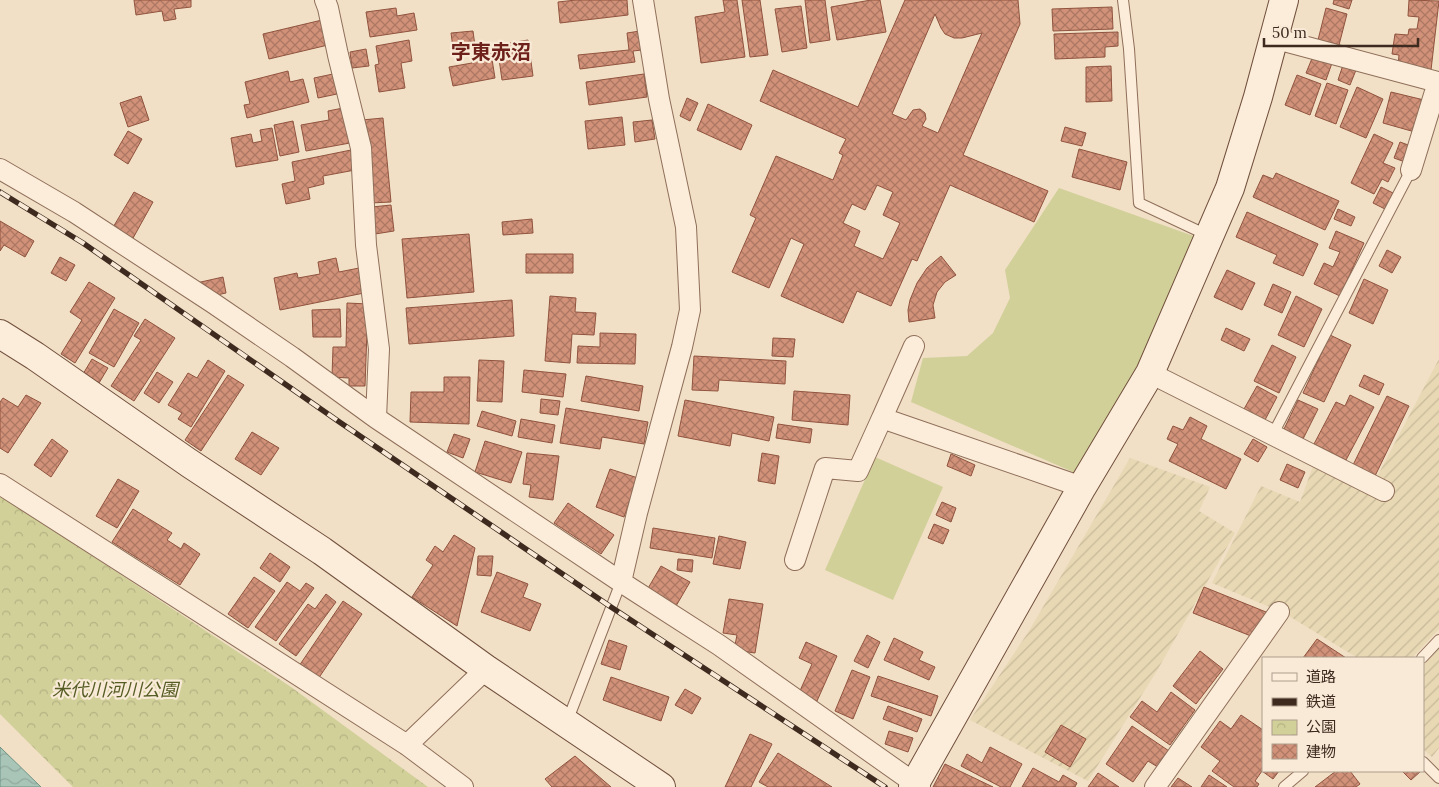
<svg xmlns="http://www.w3.org/2000/svg" width="1439" height="787" font-family="Lora,'Noto Sans JP',serif">
<defs>
<pattern id="farmland-furrows" width="10" height="10" patternUnits="userSpaceOnUse" patternTransform="scale(1.25)"><rect width="10" height="10" fill="#e8d8b3"/><path d="M-1 1l2-2M0 10L10 0M9 11l2-2" fill="none" stroke="#c8ba9a"/></pattern>
<pattern id="park-crowns" width="20" height="18" patternUnits="userSpaceOnUse" patternTransform="scale(1.25)"><rect width="20" height="18" fill="#d1d099"/><path d="M2 6a3 3 0 1 1 6 0M12 15a3 3 0 1 1 6 0" fill="none" stroke="#b4b383"/></pattern>
<pattern id="water-waves" width="16" height="10" patternUnits="userSpaceOnUse" patternTransform="scale(1.25)"><rect width="16" height="10" fill="#a8c5b8"/><path d="M0 5q4-4 8 0t8 0" fill="none" stroke="#92a99e"/></pattern>
<pattern id="building-cross-hatch" width="8" height="8" patternUnits="userSpaceOnUse" patternTransform="scale(1.25)"><rect width="8" height="8" fill="#d29279"/><path d="M0 0l8 8M0 8l8-8" fill="none" stroke="#ac7763"/></pattern>
</defs>
<rect width="100%" height="100%" fill="#f1dfc6"/>
<path fill="url(#farmland-furrows)" d="M1439 359V629L1412 658H1356V657L1284 613 1212 583 1261 486 1300 502 1313 466 1369 492Z
M1130 458 1210 487 1199 511 1235 533 1158 669 1088 781 970 720 1029 631Z
M1439 649V748L1432 757 1423 749V666Z"/>
<path fill="url(#park-crowns)" d="M0 495 291 687 428 787H73L0 714Z"/>
<path fill="#d1d099" d="M1059 188 1199 238 1145 371 1080 475 911 402 923 358 967 356 993 333 1010 298 1005 270Z
M875 457 943 487 893 600 825 570Z"/>
<path fill="url(#water-waves)" stroke="#6d9485" d="M0 747 41 787H0Z"/>
<path fill="url(#building-cross-hatch)" stroke="#90533e" fill-rule="evenodd" d="M134 0H191V7L174 9 176 19 164 21 162 11 136 15Z
M576 0H627L628 15 560 23 558 2Z
M723 0H737L745 57 701 63 695 17 725 12Z
M742 0H760L768 55 750 57Z
M805 0H825L830 40 810 43Z
M871 0H880L886 32 837 40 831 7Z
M905 0H1018L1020 24 963 155 1048 191 1034 222 950 185 917 261 912 259 891 306 857 291 843 323 781 296 804 244 791 238 769 288 732 272 756 218 750 215 776 156 833 180 843 155 839 153 846 139 760 101 773 70 858 107ZM935 14 941 28 945 34 954 38H962L982 33 938 133 922 126 926 119 925 113 920 109 913 110 906 120 892 114ZM877 185 893 192 883 215 900 223 883 259 854 246 860 231 843 223 852 204 865 210Z
M1334 0H1352L1349 9 1333 4Z
M1409 0 1439 1 1431 70 1398 66 1399 55 1392 54 1395 34 1408 35 1409 29H1417L1419 17 1408 16Z
M801 6 807 48 782 52 775 9Z
M1112 7 1113 29 1053 31 1052 9Z
M396 8 397 16 414 13 417 30 370 37 366 12Z
M1326 8 1347 14 1339 45 1318 40Z
M322 20 328 45 269 59 263 34Z
M473 31 475 46 453 48 451 33Z
M640 31 642 50 633 51 635 62 580 69 578 55 629 50 627 33Z
M1118 32V46L1105 47V57L1055 59 1054 34Z
M409 40 412 61 401 63 405 88 379 92 375 65 379 64 376 46Z
M528 40 533 76 502 80 497 45Z
M366 49 369 66 352 68 350 52Z
M491 53 495 78 453 86 449 67 472 63 471 57Z
M1313 56 1332 63 1326 80 1306 73Z
M1343 65 1356 70 1350 85 1338 80Z
M1111 66 1112 101 1086 102V67Z
M288 71 290 82 303 79 309 102 247 118 244 105 250 104 245 82Z
M333 74 337 94 318 98 314 78Z
M644 74 647 97 589 105 586 82Z
M1297 75 1321 84 1310 115 1285 105Z
M1327 83 1348 90 1336 124 1315 116Z
M1357 87 1383 99 1366 138 1340 127Z
M1391 92 1424 100 1415 132 1383 123Z
M141 96 149 120 128 127 120 103Z
M687 98 698 103 690 121 680 116Z
M708 104 752 125 741 150 697 130Z
M343 108 350 143 306 151 301 125 329 120 328 111Z
M622 117 625 145 588 149 585 121Z
M383 118 391 202 370 203 362 120Z
M652 120 655 139 635 142 633 122Z
M293 121 299 152 280 156 274 125Z
M1065 127 1086 133 1082 146 1061 141Z
M272 128 278 160 236 167 231 138 251 134 253 143 262 141 260 130Z
M128 131 142 139 128 164 114 155Z
M1374 134 1393 143 1383 163 1395 168 1388 182 1382 179 1374 194 1351 183Z
M1400 142 1411 146 1405 162 1394 158Z
M1079 149 1127 162 1120 190 1072 177Z
M351 150 355 170 323 176 324 184 308 188 310 199 286 204 282 184 295 181 292 162Z
M1276 173 1339 201 1325 230 1253 197 1263 175 1273 179Z
M1381 187 1393 193 1385 209 1373 203Z
M134 192 153 202 132 240 112 229Z
M391 205 394 231 375 234 372 207Z
M1338 209 1355 217 1351 226 1334 219Z
M1247 212 1318 244 1303 276 1273 263 1277 255 1236 237Z
M532 219 533 233 503 235 502 222Z
M0 221 34 241 25 257 4 245 0 251Z
M1336 231 1364 243 1340 296 1314 284 1324 263 1333 267 1340 252 1329 248Z
M469 234 474 292 407 298 402 239Z
M1387 250 1401 257 1392 273 1379 266Z
M526 254H573V273H526Z
M941 256 956 275 945 282 937 292 933 305 935 318 909 322 908 310 910 300 917 283 927 268Z
M60 257 75 265 66 281 51 273Z
M336 258 339 272 359 268 364 293 280 310 274 278 297 273 298 278 320 274 318 262Z
M1227 270 1255 283 1242 310 1214 297Z
M223 277 226 293 212 296 192 284Z
M1364 279 1388 290 1373 324 1349 313Z
M89 282 115 298 75 363 61 354 82 320 70 312Z
M1273 284 1291 292 1282 313 1264 305Z
M550 296 576 298 575 312 596 313 594 335 572 334 570 363 545 361Z
M1296 296 1322 309 1304 347 1278 335Z
M512 300 514 336 409 344 406 308Z
M347 303 368 304 365 386H349V378L332 377 333 347H346Z
M114 309 139 323 114 367 89 353Z
M340 309 341 337H313L312 310Z
M145 319 175 338 134 401 111 386 141 340 134 336Z
M1226 328 1250 339 1244 351 1221 340Z
M600 333 636 334 635 364 577 363 578 346 600 347Z
M1330 335 1351 345 1324 402 1303 393Z
M773 338 795 339 793 357 772 356Z
M1272 345 1296 357 1279 393 1254 381Z
M694 356 786 361 785 384 719 380 718 391 692 390Z
M92 359 108 368 99 383 83 374Z
M208 360 225 371 191 427 178 419 182 413 168 405 188 373 197 378Z
M479 360 504 361 502 402 477 401Z
M524 370 566 374 563 397 522 392Z
M157 372 173 382 159 403 144 393Z
M228 375 244 385 201 451 185 440Z
M1364 375 1384 384 1379 395 1359 386Z
M586 376 643 386 639 411 581 401Z
M444 377H470L469 424 410 422 411 392H444Z
M1257 386 1277 397 1265 420 1244 409Z
M794 391 850 395 848 425 792 420Z
M26 395 41 403 8 453 0 448V402L3 398 18 407Z
M1350 395 1374 407 1346 460 1314 444 1336 402 1345 406Z
M1387 396 1409 406 1375 476 1353 465Z
M541 399 560 401 558 415 540 413Z
M685 400 774 417 769 441 732 433 730 446 678 436Z
M1298 400 1318 409 1303 439 1284 429Z
M566 408 648 422 644 444 602 437 600 449 560 443Z
M482 411 516 421 512 436 477 426Z
M1190 417 1207 426 1201 439 1241 459 1226 489 1169 461 1178 444 1167 439 1173 426 1183 430Z
M521 419 555 425 552 443 518 437Z
M778 424 812 429 810 443 776 438Z
M252 432 279 448 261 475 235 459Z
M454 434 470 439 463 458 447 452Z
M52 439 68 451 51 477 34 465Z
M1253 439 1267 447 1258 462 1244 454Z
M485 441 522 452 511 483 475 472Z
M527 453 559 456 553 500 529 497 531 485 523 484Z
M762 453 779 456 775 484 758 481Z
M951 454 975 465 971 476 947 466Z
M1287 464 1305 472 1298 488 1280 480Z
M610 469 638 478 624 517 596 507Z
M118 479 139 491 117 528 96 516Z
M942 502 956 508 951 522 936 515Z
M568 503 614 535 601 554 554 523Z
M133 509 172 533 167 540 181 549 184 543 200 554 180 585 112 542Z
M934 524 949 530 943 544 928 538Z
M653 528 715 538 712 558 650 548Z
M454 535 475 548 457 626 412 597 433 565 426 560 435 546 443 552Z
M719 536 746 542 740 569 713 564Z
M270 553 290 567 280 582 260 568Z
M478 556H493L491 576 477 575Z
M678 559 693 560 692 572 677 570Z
M661 566 690 582 676 606 647 590Z
M497 572 528 584 523 597 541 604 530 631 481 612Z
M254 577 275 591 248 628 228 614Z
M287 582 300 591 306 583 314 588 276 641 255 627Z
M1204 587 1266 612 1256 638 1193 613Z
M326 594 336 602 296 656 279 644 308 604 315 609Z
M729 599 763 604 755 653 734 650 737 635 723 633Z
M343 601 362 614 318 679 299 666Z
M867 635 880 642 868 668 854 661Z
M894 638 923 652 919 660 935 667 929 680 884 660Z
M1317 639 1346 658H1303Z
M609 640 627 646 620 670 601 664Z
M806 642 837 656 817 701 799 693 812 664 799 658Z
M1200 651 1223 669 1196 704 1173 686Z
M852 670 870 677 853 719 835 711Z
M878 676 938 696 931 716 871 696Z
M611 677 669 697 661 721 603 700Z
M685 689 701 698 692 714 675 705Z
M1171 692 1195 710 1170 745 1130 717 1142 701 1157 712Z
M888 706 922 719 917 732 883 719Z
M1241 715 1263 730V771H1279L1273 779 1262 771 1255 781 1259 784 1257 787H1234L1212 771 1220 761 1201 747 1220 721 1231 729Z
M1061 725 1086 739 1070 767 1045 752Z
M1132 726 1172 753 1161 769 1148 761 1133 782 1106 764Z
M889 731 913 738 908 752 885 744Z
M750 734 772 744 751 787H725Z
M990 747 1022 764 1010 787H1001L961 766 967 754 982 763Z
M778 753 832 787H768L759 782Z
M575 756 611 787H552L545 779Z
M945 764 993 787H933Z
M1033 768 1059 782 1063 775 1077 783 1075 787H1022Z
M1336 771H1350L1360 784 1356 787H1315Z
M1402 771H1421L1411 780Z
M1098 773 1119 787H1088Z
M1209 775 1227 787H1201Z
M1178 778 1192 787H1171Z"/>
<g fill="none" stroke-linecap="round" stroke-linejoin="round">
<defs>
<path id="lane" d="M1123 0 1129 49 1139 203 1207 235
M1273 434 1411 170
M1422 658 1439 640
M567 722 621 582
M1423 762 1439 778
M1284 787 1303 771"/>
<path id="street" d="M325 0 328 8 338 55 361 148 366 245 379 349 376 418
M1273 38 1438 82 1411 170
M0 169 74 212 213 303 292 357 376 418 621 582 719 645 920 787
M914 346 882 418 1082 487
M1150 373 1384 491
M0 484 407 745 463 787
M795 560 825 468 858 471 882 418
M621 582 637 513 682 347 690 310 686 227 659 99 643 0
M407 745 486 669
M1155 787 1279 612"/>
<path id="secondary" d="M0 334 35 356 189 463 322 551 486 669 661 787
M913 787 1082 487 1150 373 1230 188 1258 97 1284 0"/>
</defs>
<use href="#lane" stroke="#8f6f5a" stroke-width="12"/>
<use href="#street" stroke="#8f6f5a" stroke-width="22"/>
<use href="#secondary" stroke="#71503d" stroke-width="30"/>
<use href="#lane" stroke="#fbedda" stroke-width="10"/>
<use href="#street" stroke="#fbedda" stroke-width="20"/>
<use href="#secondary" stroke="#fbedda" stroke-width="28"/>
<defs>
<path id="rail" d="M0 192 83 243 338 421 611 607 885 787"/>
</defs>
<use href="#rail" stroke="#3e2a1f" stroke-width="5.5"/>
<use href="#rail" stroke="#f8ead6" stroke-width="4" stroke-dasharray="11" stroke-linecap="butt"/>
</g>
<g text-anchor="middle" dominant-baseline="central" stroke-width="4.5" stroke-linejoin="round" paint-order="stroke">
<g font-size="18" font-style="italic" fill="#555c24" stroke="#f8ead6">
<text x="115" y="689">米代川河川公園</text>
</g>
<g font-size="20" font-weight="bold" fill="#6e211b" stroke="#f8ead6">
<text x="491" y="51">字東赤沼</text>
</g>
</g>
<rect x="1262" y="657" width="162" height="115" fill="#f8ead6" stroke="#ae9d8d"/>
<rect x="1272" y="673" width="25" height="8" fill="#fbedda" stroke="#ae9d8d"/>
<text x="1306" y="682" font-size="15" fill="#3e2a1f">道路</text>
<rect x="1272" y="698" width="25" height="8" fill="#3e2a1f" stroke="#ae9d8d"/>
<text x="1306" y="707" font-size="15" fill="#3e2a1f">鉄道</text>
<rect x="1272" y="720" width="25" height="15" fill="url(#park-crowns)" stroke="#ae9d8d"/>
<text x="1306" y="732" font-size="15" fill="#3e2a1f">公園</text>
<rect x="1272" y="744" width="25" height="15" fill="url(#building-cross-hatch)" stroke="#ae9d8d"/>
<text x="1306" y="757" font-size="15" fill="#3e2a1f">建物</text>
<path d="M1264 38v8h154v-8" fill="none" stroke="#3e2a1f" stroke-width="2.5"/>
<text x="1272" y="38" font-size="15" fill="#3e2a1f" stroke="#f8ead6" stroke-width="4" paint-order="stroke">50 m</text>
</svg>
